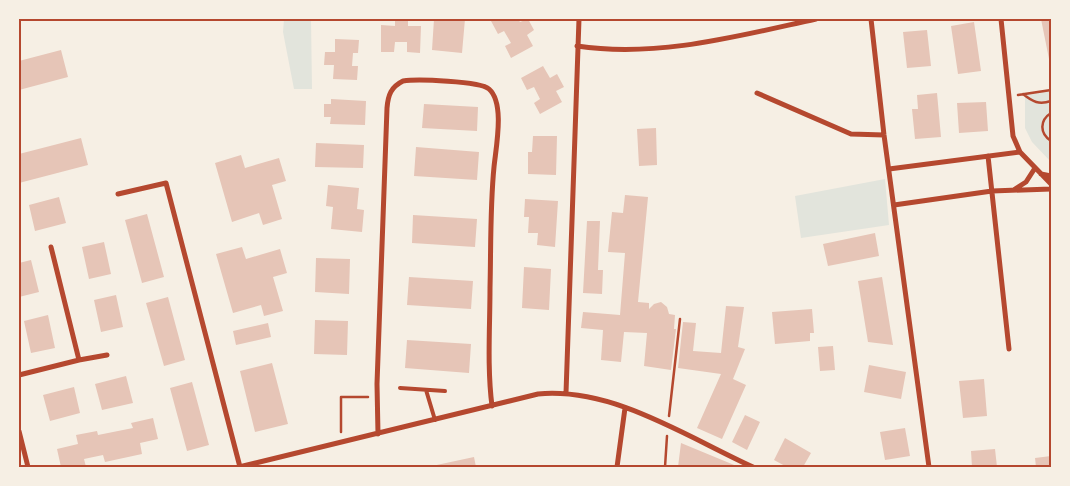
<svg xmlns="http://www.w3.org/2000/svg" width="1070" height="486" font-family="'Exo 2',sans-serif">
<rect width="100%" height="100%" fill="#f6efe4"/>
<path fill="#e2e4dc" d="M284 19H311L312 89H294L283 32Z
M1051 91V162L1032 142 1025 128V94Z
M885 179 889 225 801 238 795 196Z"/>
<path fill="#e6c5b7" d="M395 19H408V26H421L420 53 407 52V42H395L394 52H381V25L395 26Z
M434 19H465L462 53 432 50Z
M496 19H518L520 22 528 19 534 30 527 35 533 46 511 58 505 46 511 43 504 31 498 34 491 21Z
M1041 19H1051V64H1050Z
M974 22 981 71 958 74 951 26Z
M927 30 931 66 907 68 903 32Z
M335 39 359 40 358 53H353L352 66H358L357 80 333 79 334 65H324L325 52H335Z
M61 50 68 77 19 90V61Z
M543 66 550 78 557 74 564 87 556 91 562 102 540 114 534 103 540 99 534 87 527 90 521 78Z
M937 93 941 137 915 139 912 109H918L917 95Z
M331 99 366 101 365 125 330 124 331 117H324V104H331Z
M986 102 988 131 959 133 957 103Z
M424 104 478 107 477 131 422 128Z
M656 128 657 165 639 166 637 129Z
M533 136H557L556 175 528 174V152H532Z
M81 138 88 165 19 183V154Z
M316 143 364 145 363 168 315 167Z
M416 147 479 152 477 180 414 176Z
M241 155 245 168 279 158 286 181 272 185 282 219 263 225 259 213 232 222 215 163Z
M328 185 359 188 357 209 364 210 362 232 331 229 333 207 326 206Z
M625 195 648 197 638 302 649 303V309L654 304 661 302 667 307 669 314 675 315 674 329H676L671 370 644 366 647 333 624 332 621 362 601 360 603 330 581 328 583 312 620 315 625 253 608 252 612 212 623 213Z
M59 197 66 223 35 231 29 205Z
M525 199 558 201 555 247 537 245 538 233H528L529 217H524Z
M147 214 164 277 142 283 125 220Z
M413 215 477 219 475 247 412 243Z
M587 221H600L598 270H603L602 294 583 293Z
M875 233 879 256 828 266 823 244Z
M104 242 111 274 89 279 82 247Z
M242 247 246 259 280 249 287 273 273 277 283 311 264 316 261 305 233 313 216 254Z
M316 258 350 259 349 294 315 292Z
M31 260 39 292 19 297V263Z
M524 267 551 269 549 310 522 308Z
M409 277 473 281 471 309 407 305Z
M882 277 893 345 868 342 858 281Z
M116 295 123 327 101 332 94 300Z
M168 297 185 360 164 366 146 303Z
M726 306 744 307 738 347 745 349 733 379 746 385 722 439 697 428 721 374 678 368 683 322 696 323 693 351 721 353Z
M812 309 814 333H810V341L775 344 772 312Z
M48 315 55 348 31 353 24 321Z
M315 320 348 321 347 355 314 354Z
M268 323 271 337 236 345 233 331Z
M407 340 471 344 469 373 405 368Z
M833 346 835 370 820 371 818 347Z
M272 363 288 424 255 432 240 371Z
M869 365 906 372 901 399 864 392Z
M126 376 133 403 102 410 95 384Z
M984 379 987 416 963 418 959 381Z
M192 382 209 445 187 451 170 388Z
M74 387 80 413 50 421 43 395Z
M745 415 760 422 747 450 732 442Z
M153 418 158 439 140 443 142 454 105 462 103 455 84 459 86 467H61L57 449 78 444 76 435 97 431 98 435 133 428 131 423Z
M905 428 910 456 885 460 880 432Z
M785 438 811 453 803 467H787L774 460Z
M681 443 739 467H678Z
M995 449 997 467H972L971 451Z
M1051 456V467H1036L1035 458Z
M474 457 476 467H432V466Z"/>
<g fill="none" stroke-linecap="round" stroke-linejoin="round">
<path stroke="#b5482f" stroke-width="2.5" d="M1023 94C1033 102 1039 105 1051 101
M1018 95 1051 90
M1051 113C1040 120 1039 133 1051 141
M669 416 680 319
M341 432V397H368
M665 467 667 436"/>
<path stroke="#b5482f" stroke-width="4" d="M400 388 445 391
M426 390 435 420"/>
<path stroke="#b5482f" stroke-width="5" d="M871 19 884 135 929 467
M1001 19 1013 136 1020 152 1051 184
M577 46C658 58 738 36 816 19
M757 93 851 134 884 135
M988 156 1009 349
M889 169 1020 152
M1041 174 1051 176
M1015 189 1026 182 1035 168
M118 194 166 183 240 467
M894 205 992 191 1051 189
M79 360 107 355
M19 375 79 360 51 247
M566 393 579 19
M19 431 28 467
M378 434 377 384 387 108C388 95 391 87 403 81 417 79 480 81 489 89 505 103 496 147 494 167 490 207 491 248 490 288 490 327 487 367 492 406
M239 467 538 394C613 387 687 437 753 467
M617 467 625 408"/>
</g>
<rect width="1070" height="486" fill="none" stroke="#f6efe4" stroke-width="40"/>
<rect x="20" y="20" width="1030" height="446" fill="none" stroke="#b5482f" stroke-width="2"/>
</svg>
